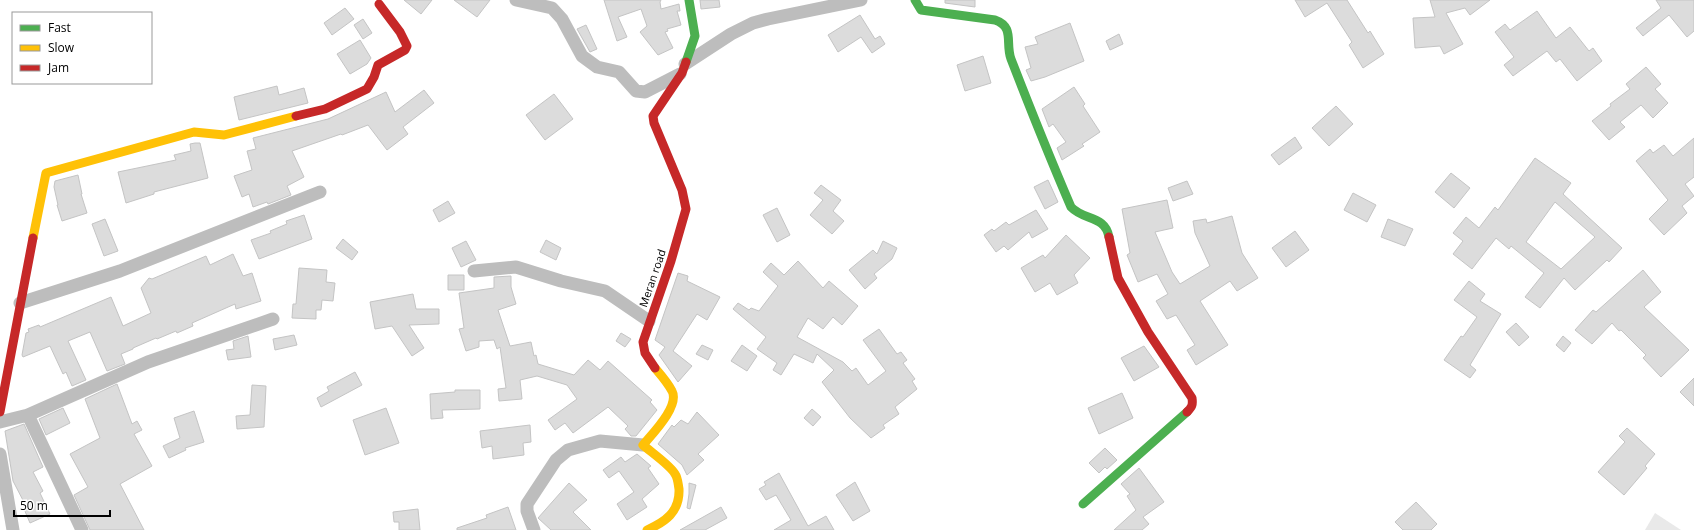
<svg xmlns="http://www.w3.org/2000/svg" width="1694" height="530" font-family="'Open Sans',sans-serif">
<rect width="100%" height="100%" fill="#fff"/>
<path fill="#e9e9e9" d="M1655 513 1681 530H1645Z"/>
<path fill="#dcdcdc" stroke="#c4c4c4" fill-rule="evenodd" d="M404 0H432L421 14Z
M454 0H490L477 17Z
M604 0H661L660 2 661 9 679 4 680 11H677L681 25 667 29 668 31 665 32 673 48 658 55 640 32 647 26 641 9 618 17 627 37 617 41Z
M700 0H719L720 7 701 9Z
M945 0H975V7L945 3Z
M1295 0H1347L1368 33 1370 31 1384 54 1363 68 1349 45 1352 42 1327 3 1305 17Z
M1430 0H1490L1470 15 1465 8 1446 13 1463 44 1444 54 1440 46 1415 48 1413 18 1435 17Z
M1656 0H1694V31L1687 37 1669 15 1643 36 1636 28 1661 8Z
M345 8 354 19 332 35 324 23Z
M1537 11 1556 38 1570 27 1589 51 1593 48 1602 61 1577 81 1560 59 1556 62 1547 51 1513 76 1504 65 1514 57 1495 32 1505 24 1510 30Z
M860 15 875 39 880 36 885 44 872 53 861 37 838 52 828 35Z
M363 19 372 33 363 39 354 25Z
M1070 23 1084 61 1045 77 1031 81 1026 70 1031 68 1025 47 1038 44 1035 37Z
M586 25 597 49 590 52 577 29Z
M1119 34 1123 44 1110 50 1106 41Z
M360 40 371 58 367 64 350 74 337 54Z
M983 56 991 83 965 91 957 65Z
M1646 67 1661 84 1655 89 1668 103 1653 118 1641 105 1620 122 1625 127 1609 140 1592 121 1611 106 1610 104 1630 89 1626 84Z
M277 86 279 95 304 88 308 103 239 120 234 97Z
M1074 87 1085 104 1083 106 1100 132 1082 144 1084 146 1062 160 1057 148 1066 142 1053 124 1049 127 1042 109Z
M424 90 434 103 403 127 408 134 387 150 368 125 342 135 341 134 292 151 304 177 287 186 291 195 268 204 267 202 253 207 249 194 242 197 234 176 252 170 247 151 256 149 253 138 328 119 386 92 395 112Z
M554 94 573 119 545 140 526 115Z
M1336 106 1353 124 1329 146 1312 128Z
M1295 137 1302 148 1279 165 1271 155Z
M1694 138V177L1685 184 1694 196 1682 206 1687 213 1664 235 1649 219 1668 200 1636 161 1650 149 1653 153 1664 145 1673 156Z
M195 143H200L208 178 154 192V194L126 203 118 172 176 160 174 155 191 151 190 144Z
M1535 158 1571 183 1563 194 1622 248 1609 262 1607 260 1575 290 1564 278 1540 308 1525 297 1544 273 1511 246 1509 249 1496 238 1472 269 1453 254 1463 241 1453 233 1466 217 1479 228 1495 207 1498 210ZM1555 202 1595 237 1561 269 1526 242Z
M1451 173 1470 188 1454 208 1435 192Z
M78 175 82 194H81L87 213 62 221 57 205H58L54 187 55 181Z
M1048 180 1058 202 1045 209 1034 187Z
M1187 181 1193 194 1173 201 1168 188Z
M821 185 841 200 833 211 844 221 832 234 810 215 823 200 814 193Z
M1353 193 1376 205 1367 222 1344 210Z
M1167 200 1173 228 1155 232 1172 272 1180 284 1210 266 1195 233 1193 221 1206 219 1207 223 1232 216 1242 253 1258 278 1237 291 1230 281 1200 301 1228 345 1196 365 1187 350 1195 345 1176 315 1167 319 1156 301 1168 294 1157 274 1138 282 1127 255 1130 253 1122 209Z
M448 201 455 213 439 222 433 210Z
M777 208 790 235 777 242 763 215Z
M1036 210 1048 229 1032 238 1029 232 1008 250 1004 246 996 252 984 235 992 229 994 231 1006 222 1009 225Z
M304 215 312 239 259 259 251 240 271 233 270 231 287 224 286 221Z
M105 219 118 251 104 256 92 224Z
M1388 219 1413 229 1405 246 1381 237Z
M1295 231 1309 250 1286 267 1272 248Z
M1066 235 1090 258 1074 275 1078 283 1057 295 1050 283 1035 292 1021 268 1043 255 1045 258Z
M343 239 358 252 352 260 336 248Z
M546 240 561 248 556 260 540 252Z
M466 241 476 260 461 267 452 248Z
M883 241 897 248 892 259 874 274 877 278 865 289 849 270 873 250 877 254Z
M233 254 243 276 252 273 261 301 236 309 235 304 192 323 193 326 177 333 176 331 157 339 156 338 133 348V349L121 354 125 364 107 371 90 332 68 341 86 380 72 386 66 372 63 374 50 346 23 357 22 355 26 333 29 332 28 329 39 325 40 327 111 297 123 326 151 313 141 288 149 278 152 279 206 256 210 265Z
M798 261 823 288 829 281 858 306 842 325 833 317 823 329 808 318 797 337 843 362 852 371 856 368 868 385 886 371 863 340 879 329 897 354 901 352 907 360 903 363 915 379 912 381 917 389 895 407 899 414 883 425 885 428 871 438 850 418 822 382 834 370 817 354 813 363 794 354 781 375 773 370 777 363 757 349 766 337 733 309 738 303 749 310 751 308 759 311 778 286 763 272 771 263 784 275Z
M299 268 327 270 326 282 335 283 333 301 322 300 321 310H316V319L292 318 293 304H296Z
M1643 270 1661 292 1644 307 1689 350 1661 377 1643 358 1646 355 1621 330 1619 331 1612 323 1592 344 1575 330 1593 310 1596 312Z
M678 273 688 276 687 281 720 297 707 320 697 314 673 351 692 366 678 382 659 355 665 347 655 340Z
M448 275H464V290H448Z
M511 276V287L516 304 498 310 510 346 531 342 534 356 536 355 538 364 574 375 588 360 600 370 608 361 652 400 650 402 657 410 636 436H631L625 429 628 426 608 407 573 433 565 423 555 430 548 420 577 399 567 385 537 376 520 380 522 399 499 401 498 389 506 388 500 347 497 349 494 340 479 341V347L466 351 459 329 464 328 459 293 494 288V277Z
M1469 281 1485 294 1480 301 1501 314 1470 365 1476 370 1470 378 1444 360 1461 336 1463 337 1477 317 1454 300Z
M413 294 416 309H439V324L409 325 424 348 412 356 392 326 375 329 370 302Z
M1516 323 1529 337 1519 346 1506 332Z
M621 333 631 339 625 347 616 341Z
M294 335 297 345 275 350 273 339Z
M248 336 251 357 228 360 226 350 234 349 233 341Z
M1563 336 1571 343 1564 352 1556 345Z
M702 345 713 350 708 360 696 354Z
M742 345 757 356 747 371 731 361Z
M1144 346 1159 367 1134 381 1121 358Z
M355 372 362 385 321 407 317 398 329 391 327 387Z
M1694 378V406L1680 392Z
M117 384 132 424 137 421 142 430 134 434 152 466 120 484 144 530H90L74 495 88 487 70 454 100 438 85 399Z
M252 385 266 386 264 427 237 429 236 416 250 415Z
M455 390H480V409L442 410 443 418 431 419 430 394 455 392Z
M1122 393 1133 418 1099 434 1088 408Z
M63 408 70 423 46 435 39 419Z
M386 408 399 443 365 455 353 420Z
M812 409 821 417 813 426 804 418Z
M194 411 204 442 185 448 186 450 169 458 163 446 180 438 174 418Z
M697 412 719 435 698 454 704 460 687 475 682 465 658 444 672 425 674 427 681 420 688 424Z
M24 424 43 467 33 472 43 491 40 493 50 514 30 523 24 509 27 508 13 481 5 431Z
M530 425 531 442 523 443 524 455 493 459 492 446 482 448 480 431Z
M1627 428 1655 454 1645 466 1647 468 1624 495 1598 472 1625 442 1619 436Z
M1105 448 1117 460 1107 469 1105 467 1099 473 1089 463Z
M637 454 651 466 648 468 659 484 642 499 647 507 627 520 617 504 634 492 619 471 609 478 603 470 621 457 625 462Z
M1139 468 1164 502 1143 517 1149 524 1142 530H1114L1136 510 1127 496 1130 494 1121 484Z
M779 473 808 526 826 516 834 530H774L791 520 776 495 766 500 759 489 766 485 764 482Z
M855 482 870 511 853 521 836 495Z
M569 483 587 500 573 512 591 530H551L538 518Z
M689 483 696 485 690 509 687 508 689 494Z
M1416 502 1437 524 1431 530H1403L1395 522Z
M508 507 516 530H457V528L487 518 486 515Z
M721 507 727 518 705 530H680Z
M418 509 420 530H399V522H394L393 512Z"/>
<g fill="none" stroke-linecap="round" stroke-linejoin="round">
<path stroke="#bdbdbd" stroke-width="13" d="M516 0 552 8 562 19 582 56 597 67 619 72 636 91 645 92 680 74
M685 64 731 34 753 23 768 19 861 0
M474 271 516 267 561 281 605 291 649 321
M20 303 120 271 320 192
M28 415 82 530
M0 422 28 415 148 362 273 319
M0 454 13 530
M534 530 527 511V504L556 460 568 450 600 441 643 445"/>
<path stroke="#4caf50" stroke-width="9" d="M915 0 921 10 995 20C1015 27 1005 43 1011 59 1030 108 1050 158 1071 207 1084 221 1105 215 1109 237
M686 62 695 36 689 0
M1083 504 1187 412"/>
<path stroke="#ffc107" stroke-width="9" d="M33 238 46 173 194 132 224 135 296 116
M647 530C665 522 680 512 679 489 678 484 678 478 675 474 671 466 651 452 643 445 652 434 680 406 672 391 668 383 661 375 655 368"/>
<path stroke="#c62828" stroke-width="9" d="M296 116 325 109 367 89 374 77 378 65 405 50 407 46 400 32 379 4
M1109 237 1118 278 1148 332 1192 398C1193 405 1192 407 1187 412
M655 368 645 353 643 342 671 261 686 209 682 190 654 123 653 116 682 73 686 62
M0 412 33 238"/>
</g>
<g text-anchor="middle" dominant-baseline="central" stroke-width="3" stroke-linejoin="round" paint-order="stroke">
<g font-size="11" fill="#000" stroke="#fff">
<text transform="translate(652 278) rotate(-71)">Meran road</text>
</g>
</g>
<rect x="12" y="12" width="140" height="72" fill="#ffffff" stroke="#999999"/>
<rect x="20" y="25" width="20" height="6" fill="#4caf50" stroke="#999999"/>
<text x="48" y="32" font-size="12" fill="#000000">Fast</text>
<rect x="20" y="45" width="20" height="6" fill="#ffc107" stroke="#999999"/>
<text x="48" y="52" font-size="12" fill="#000000">Slow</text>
<rect x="20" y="65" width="20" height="6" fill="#c62828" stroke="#999999"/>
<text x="48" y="72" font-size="12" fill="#000000">Jam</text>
<path d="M14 510v6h96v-6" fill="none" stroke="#000000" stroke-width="2"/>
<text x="20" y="510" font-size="12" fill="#000000" stroke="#ffffff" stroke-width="3" paint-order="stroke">50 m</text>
</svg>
